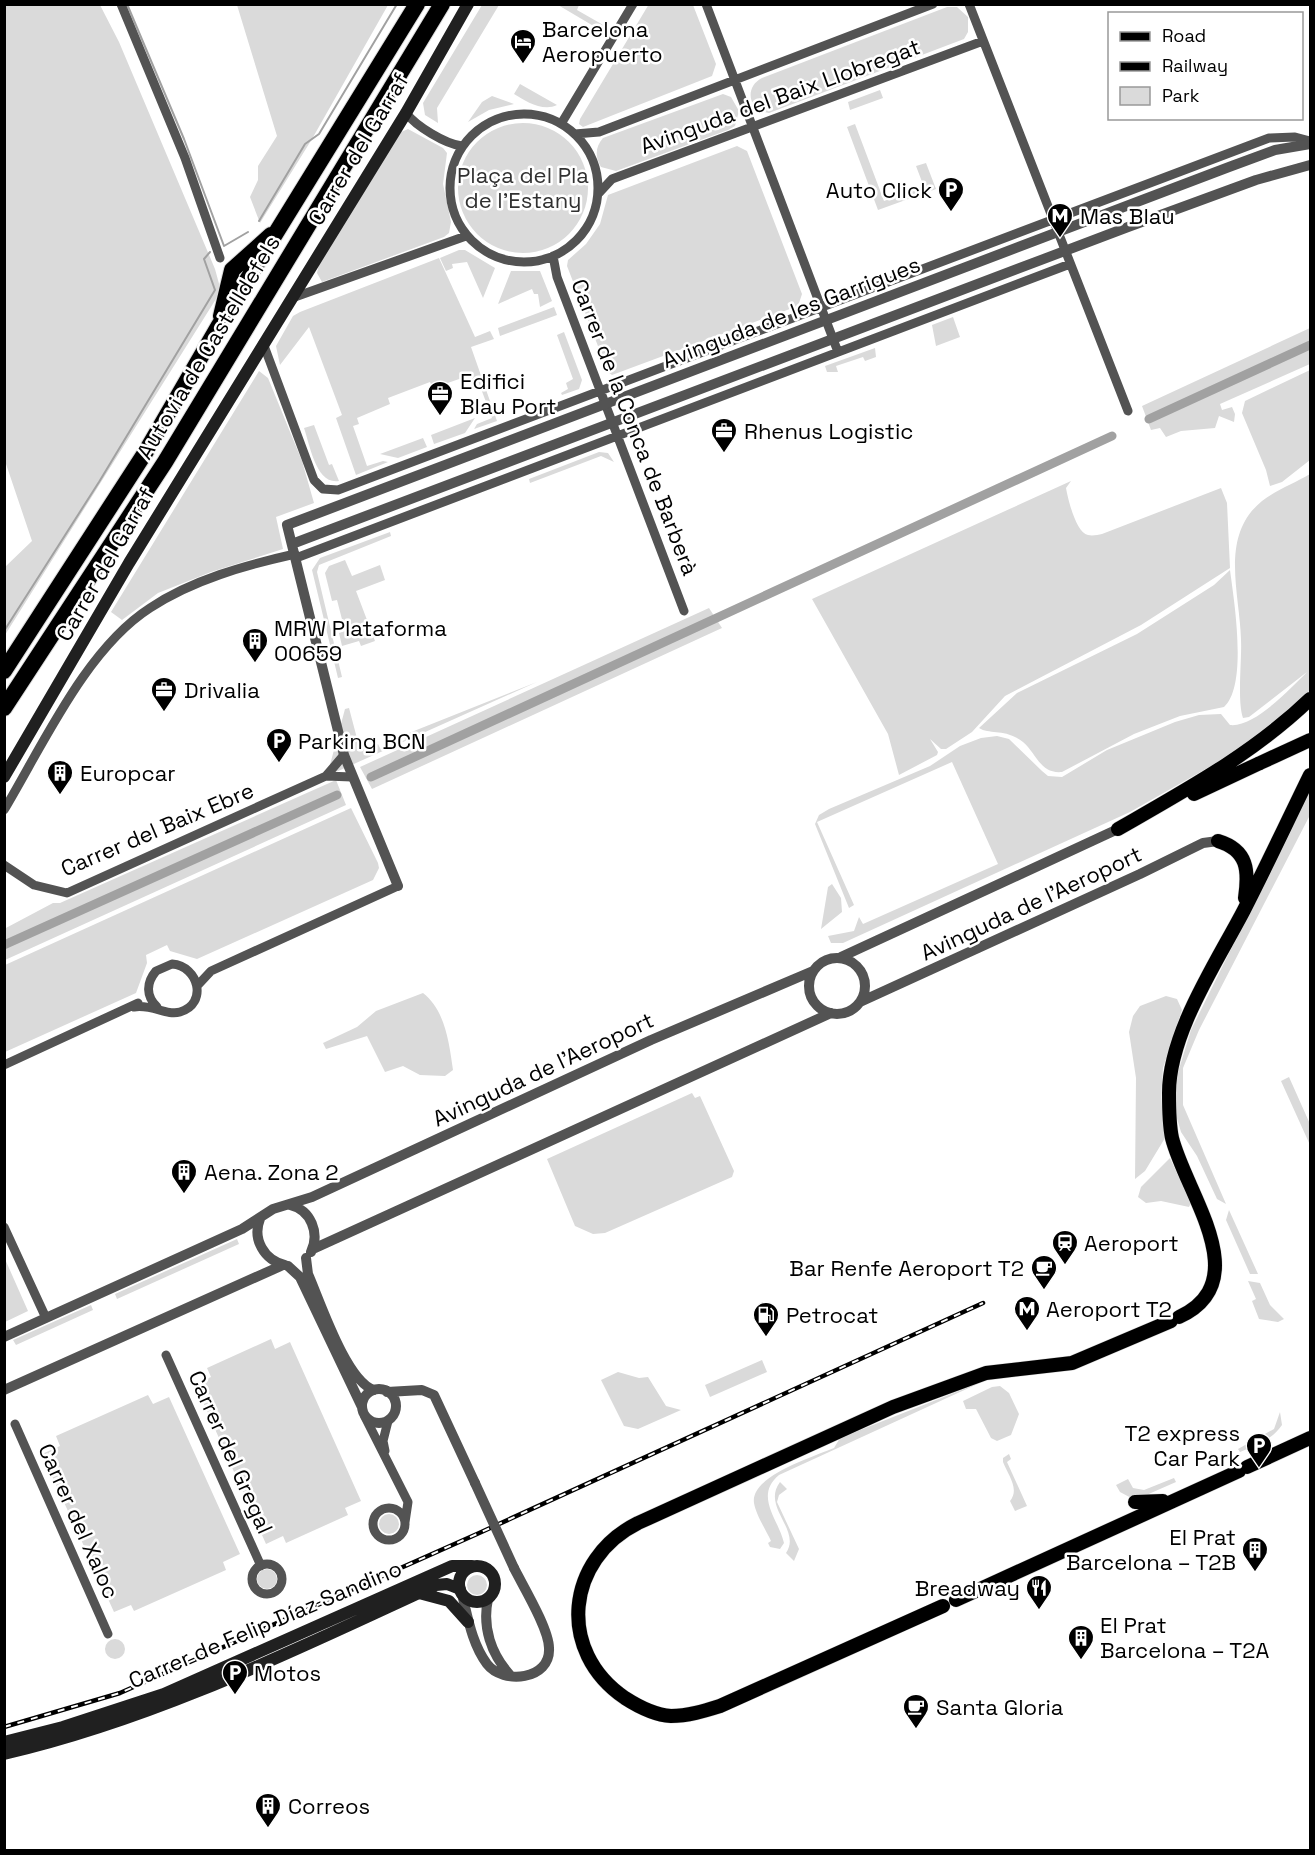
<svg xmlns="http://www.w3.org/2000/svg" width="1315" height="1855" font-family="'Space Grotesk',sans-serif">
<rect width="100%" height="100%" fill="#fff"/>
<path fill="#dadada" d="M649 4 693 5 716 64 712 76 583 127 579 124 580 119Z
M5 5H100L119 42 215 269 221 291 5 635V567L32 541 4 458Z
M237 5H388L312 139 260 223 250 197 258 180V166L277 136Z
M482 5H499L437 108 438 123 425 115 423 103Z
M558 5H579L577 10 605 26 602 31Z
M947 7H957L968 17V32L964 39 769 113C748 111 744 87 762 78Z
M520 84 557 105C543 112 525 101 514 94Z
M880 90 883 98 850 110 848 102Z
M723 94 731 97 739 111 735 126 728 130 616 171 601 167C595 157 595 147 603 138Z
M492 96 514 104 489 110 468 122 482 102Z
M458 188a65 65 0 1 1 130 0a65 65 0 1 1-130 0Z
M855 124 884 201 924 187 916 166 926 163 936 189 878 210 847 127Z
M408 129 443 148 447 153 443 184 451 222 449 233 444 237 322 282 317 273 319 264 399 133Z
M737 146 747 151 802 294 798 306 612 375 608 372 567 266 568 260 586 244 600 224 608 195Z
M459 250H465L495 268 483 298 467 262 452 264 453 268 446 271 440 258Z
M439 258 475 337 490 331 494 339 471 347 497 421 474 429 477 424 492 418 477 378 470 380 468 376 433 388 430 382 388 398 390 404 357 418 359 424 353 426 367 466 383 461 388 462 356 475 336 418 342 415 309 327 280 365 276 346 293 316 300 312Z
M511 271H540L552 301 540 307 538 294H534L532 289 498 304Z
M554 307 557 315 500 336 498 328Z
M953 317 960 337 936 346 932 325Z
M1310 328V364L1220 404 1222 410 1232 407 1235 414 1234 422 1219 416 1215 428 1181 431 1166 437 1160 428 1151 430 1142 406Z
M564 332 582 380 579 389 562 395 561 393 568 389 566 383 573 379 557 335Z
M875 348 876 357 865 361 863 357 836 366 838 372H827L825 366Z
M1310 370V460L1282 482 1270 486 1266 470 1242 413 1245 401Z
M259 371 268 378 302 461 314 503 276 517 283 549 211 572 158 593 122 620 111 612Z
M475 418 465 433 434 444 431 435Z
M314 425 329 465 332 464 339 481C316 485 310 445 304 428Z
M423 438 427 447 398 458 380 454Z
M599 452 608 453 614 462 601 456 530 483 529 479Z
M1310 474V691L1241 749 1130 812 843 943H831L828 936 854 931 859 917 863 924 998 864 952 762 817 822 854 905 849 908 815 824 819 815 829 809 930 766 960 746 981 738 997 736 1009 739 1042 771 1048 776 1062 777 1107 750 1175 722 1199 715 1221 714 1230 725C1254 728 1291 688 1307 672L1249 717 1243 718C1237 701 1242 660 1241 640 1240 593 1219 536 1262 501 1276 490 1295 483 1310 474Z
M1071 481 1066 488C1068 499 1076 533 1088 535 1092 536 1098 535 1102 534L1221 488 1227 503 1230 568 1141 625 1005 696 972 732 946 749H941L930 739 938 752 937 755 899 775 888 734 812 599Z
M390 532 391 536 319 565 317 572 342 677 338 678 312 570 320 558Z
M345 560 352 576 380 565 385 580 356 591 375 641 361 646 359 641 342 646 339 633 345 631 337 600 332 601 325 573 329 566Z
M1230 570C1234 601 1248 685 1224 707L1180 716 1134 734 1062 772C1040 774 1037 754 1023 742 1005 728 990 735 979 728L1017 693 1137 634 1214 585Z
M709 608 722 628 372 789 360 767Z
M537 682 327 776 345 709 349 708 359 746 368 749 378 744 381 750 405 740 404 735Z
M336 780 346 805 5 960 4 929 53 903H60Z
M1310 789V815L1199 1030 1183 1068V1105L1226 1204 1217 1199 1197 1156 1181 1132 1176 1115 1175 1082 1191 1030Z
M351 808 378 863 379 868 373 880 197 959 170 951 167 945 146 955 147 963 136 993 5 1052V965Z
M832 884 841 898 842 912 821 929 828 887Z
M423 993C445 1010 449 1042 453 1070L445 1076 420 1075 403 1066 385 1072 367 1036 326 1049 323 1043 357 1027 376 1011Z
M1166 996 1177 999 1182 1010 1163 1068 1161 1097 1165 1138 1145 1171 1135 1179 1136 1078 1129 1032 1133 1016 1140 1006Z
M1289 1077 1310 1124V1145L1281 1081Z
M692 1093 695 1098 700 1096 734 1171 732 1177 605 1233 593 1234 575 1226 547 1159Z
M1170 1158 1191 1203 1189 1207 1161 1201 1146 1203 1138 1197 1141 1187Z
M1229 1210 1258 1274H1250L1226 1220Z
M237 1239 239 1244 117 1299 115 1294Z
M5 1259 28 1311 5 1322H4Z
M1248 1281 1260 1283 1270 1305 1284 1319 1278 1322 1259 1319 1252 1301 1256 1299Z
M91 1305 93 1310 16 1345 13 1340Z
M271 1339 275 1349 290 1342 361 1501 345 1508 348 1515 286 1543 283 1536 266 1544 195 1384 211 1377 207 1368Z
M762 1360 767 1372 710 1397 705 1385Z
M618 1372 639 1378 648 1377 666 1406 681 1410 638 1429 624 1426 601 1380Z
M984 1381 779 1475C754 1496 778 1518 784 1543L780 1549 770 1547 768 1543 771 1541C766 1530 756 1515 754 1503 750 1476 813 1457 834 1448L840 1438Z
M1000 1386 1009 1393 1019 1414 1011 1435 997 1441 991 1438 976 1409H966L963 1401 992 1387Z
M148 1395 153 1404 169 1397 240 1554 223 1562 226 1570 134 1611 131 1605 114 1612 42 1454 60 1446 56 1436Z
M1280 1412 1282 1425C1272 1440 1256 1445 1240 1452L1238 1449 1274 1429Z
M1009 1454 1011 1459 1007 1462 1027 1506 1015 1511 1010 1501C1020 1489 1008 1475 1003 1462V1458Z
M1174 1478 1176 1482 1135 1500 1120 1492 1116 1485 1128 1479 1133 1488 1144 1490Z
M780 1482 787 1489 779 1495 777 1502 799 1549 794 1561 786 1553C802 1530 761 1507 780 1482Z
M379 1524a10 10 0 1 1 20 0a10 10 0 1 1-20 0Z
M257 1579a10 10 0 1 1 20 0a10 10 0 1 1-20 0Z
M467 1585a10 10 0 1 1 20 0a10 10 0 1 1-20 0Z
M105 1649a10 10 0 1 1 20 0a10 10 0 1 1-20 0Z"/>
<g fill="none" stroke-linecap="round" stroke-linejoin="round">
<path stroke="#a1a1a1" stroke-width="2" d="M127 4 184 139 224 246 248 232
M259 221 305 144 319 134 397 4
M4 631 99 482 215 290 204 259 210 252"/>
<path stroke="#a1a1a1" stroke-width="9" d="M1149 419 1310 345
M371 777 1112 436
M4 945 337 795"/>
<defs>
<path id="primary" d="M1194 794 1260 763
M1118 829C1186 790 1254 753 1310 699
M1218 841C1248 850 1249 871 1245 898
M1179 1317C1257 1281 1186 1194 1172 1138 1169 1124 1169 1107 1169 1093 1169 1033 1217 962 1244 910 1267 865 1288 820 1310 775
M1247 1467 1310 1438
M1135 1502 1163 1501
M956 1600 1239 1471
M943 1606 720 1706C704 1711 688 1716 671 1716 654 1715 639 1707 625 1698 556 1651 566 1559 638 1523L893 1407 986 1373 1072 1363 1171 1321"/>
<path id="motorway" d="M221 316 232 270 271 235
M4 671 145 453 218 327 417 4
M4 708 165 462 442 4"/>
</defs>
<use href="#primary" stroke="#dbdbdb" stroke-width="15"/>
<use href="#motorway" stroke="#dbdbdb" stroke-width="18"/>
<path stroke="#535353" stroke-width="9" d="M121 4 185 158 220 258
M706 4 838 352
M969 4 1128 411
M406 113C416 126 445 144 462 146
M450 188a74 74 0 1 1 148 0a74 74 0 1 1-148 0Z
M561 124 633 4
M575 134 599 132 933 4
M599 193 612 179 983 41
M553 256 557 277 684 611
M292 298 466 236
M263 343 314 480 323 489 338 490 1269 138 1295 137 1310 141
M296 558 1070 264
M326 776 352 777
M4 810C43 745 86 649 150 608 192 580 246 565 295 554
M4 865 34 885 67 893 326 776 344 755
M197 986 211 971 398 886
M134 1007C153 1004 166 1016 180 1012 208 1004 199 966 172 964L156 971C146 983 146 996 157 1007
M4 1065 138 1003
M4 1227 46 1318
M166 1355 261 1566
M365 1417 408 1502 405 1522
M15 1424 108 1634
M385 1451 383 1441 388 1421
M373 1524a16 16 0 1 1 32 0a16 16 0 1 1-32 0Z
M252 1579a15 15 0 1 1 30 0a15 15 0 1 1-30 0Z"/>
<path stroke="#535353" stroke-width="10" d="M292 544 1128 227 1256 180 1310 165
M398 886 344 755 287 525 1229 167 1275 150 1310 144
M841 957 1118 829
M809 986a28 28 0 1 1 56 0a28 28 0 1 1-56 0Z
M860 1002 1140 874 1203 843 1218 841
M290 1205C311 1210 320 1233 311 1252
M260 1219C252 1239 264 1260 285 1265
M313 1249 831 1013
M306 1258 308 1274C320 1301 346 1381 374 1390
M288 1266 300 1277 362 1407
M4 1337 242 1229 273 1209 312 1197 651 1040 813 971
M362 1406a17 17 0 1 1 34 0a17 17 0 1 1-34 0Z
M4 1390 283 1265
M387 1392 422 1390 434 1395 475 1483
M462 1594C468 1618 472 1644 487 1664 503 1685 551 1680 549 1648 549 1629 523 1586 514 1568
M488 1599C482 1627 491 1654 510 1675"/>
<path stroke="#202020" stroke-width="12" d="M4 777 129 563 406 113 468 4
M459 1584a18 18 0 1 1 36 0a18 18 0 1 1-36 0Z
M419 1593 449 1601 468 1622
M4 1742 63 1727 164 1694 452 1566H472
M4 1754C155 1719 295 1650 436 1585L447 1584 460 1589"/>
<use href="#primary" stroke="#000" stroke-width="14"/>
<use href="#motorway" stroke="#000" stroke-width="16"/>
<defs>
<path id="rail" d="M1046 1274 1054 1271
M4 1727 120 1693 477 1534 983 1303"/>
</defs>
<use href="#rail" stroke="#000" stroke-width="4.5"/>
<use href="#rail" stroke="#fff" stroke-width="2" stroke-dasharray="7" stroke-linecap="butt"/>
<defs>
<path id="primary-bridge" d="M1260 763 1310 740"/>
</defs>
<use href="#primary-bridge" stroke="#dbdbdb" stroke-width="15" stroke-linecap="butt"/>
<path stroke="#535353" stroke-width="10" d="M475 1483 514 1568"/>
<use href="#primary-bridge" stroke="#000" stroke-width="14"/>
</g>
<defs>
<symbol id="hotel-pin" viewBox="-11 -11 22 30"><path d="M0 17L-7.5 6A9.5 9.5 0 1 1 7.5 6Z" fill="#000" stroke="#fff"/><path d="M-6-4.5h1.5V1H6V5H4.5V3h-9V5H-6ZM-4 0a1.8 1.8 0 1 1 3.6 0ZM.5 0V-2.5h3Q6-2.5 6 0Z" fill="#fff"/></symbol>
<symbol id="parking-pin" viewBox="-11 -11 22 30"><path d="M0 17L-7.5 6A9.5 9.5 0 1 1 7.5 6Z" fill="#000" stroke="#fff"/><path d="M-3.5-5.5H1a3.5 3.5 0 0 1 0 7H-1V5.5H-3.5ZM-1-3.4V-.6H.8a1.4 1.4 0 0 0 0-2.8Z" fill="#fff"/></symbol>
<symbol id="metro-pin" viewBox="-11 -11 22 30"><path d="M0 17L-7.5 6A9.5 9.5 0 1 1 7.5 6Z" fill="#000" stroke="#fff"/><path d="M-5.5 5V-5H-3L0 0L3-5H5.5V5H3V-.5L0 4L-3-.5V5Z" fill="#fff"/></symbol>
<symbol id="office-pin" viewBox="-11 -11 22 30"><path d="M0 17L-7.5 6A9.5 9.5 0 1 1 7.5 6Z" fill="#000" stroke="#fff"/><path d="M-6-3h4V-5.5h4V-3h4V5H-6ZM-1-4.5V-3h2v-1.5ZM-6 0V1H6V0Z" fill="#fff"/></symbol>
<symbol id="building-pin" viewBox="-11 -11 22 30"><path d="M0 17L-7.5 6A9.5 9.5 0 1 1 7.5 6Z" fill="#000" stroke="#fff"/><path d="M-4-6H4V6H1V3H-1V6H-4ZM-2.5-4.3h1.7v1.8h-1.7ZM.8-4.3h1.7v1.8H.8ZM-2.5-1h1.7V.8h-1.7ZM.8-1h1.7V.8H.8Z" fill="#fff"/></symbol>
<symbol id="station-pin" viewBox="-11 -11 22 30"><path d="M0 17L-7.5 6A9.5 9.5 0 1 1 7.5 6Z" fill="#000" stroke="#fff"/><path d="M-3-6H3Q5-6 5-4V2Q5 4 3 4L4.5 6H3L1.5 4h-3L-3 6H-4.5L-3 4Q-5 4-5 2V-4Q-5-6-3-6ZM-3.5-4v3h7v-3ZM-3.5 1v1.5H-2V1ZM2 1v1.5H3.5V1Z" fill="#fff"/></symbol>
<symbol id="cafe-pin" viewBox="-11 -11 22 30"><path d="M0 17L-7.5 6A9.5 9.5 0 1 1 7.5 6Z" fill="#000" stroke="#fff"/><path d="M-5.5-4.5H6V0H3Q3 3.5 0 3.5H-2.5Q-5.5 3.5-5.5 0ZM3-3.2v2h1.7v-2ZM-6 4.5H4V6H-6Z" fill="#fff"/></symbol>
<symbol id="fuel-pin" viewBox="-11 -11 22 30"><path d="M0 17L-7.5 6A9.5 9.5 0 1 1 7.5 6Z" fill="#000" stroke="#fff"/><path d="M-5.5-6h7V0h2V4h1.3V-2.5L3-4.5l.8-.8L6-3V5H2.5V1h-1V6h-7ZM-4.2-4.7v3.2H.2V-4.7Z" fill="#fff"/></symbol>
<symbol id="restaurant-pin" viewBox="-11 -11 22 30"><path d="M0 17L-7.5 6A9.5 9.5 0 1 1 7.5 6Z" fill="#000" stroke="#fff"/><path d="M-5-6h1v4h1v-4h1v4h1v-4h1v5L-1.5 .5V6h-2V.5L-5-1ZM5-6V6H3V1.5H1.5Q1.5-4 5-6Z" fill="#fff"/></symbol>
</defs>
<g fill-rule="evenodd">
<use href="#hotel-pin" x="508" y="27" width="30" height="40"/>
<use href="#parking-pin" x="936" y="175" width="30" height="40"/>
<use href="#metro-pin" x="1045" y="201" width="30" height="40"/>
<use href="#office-pin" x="425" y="379" width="30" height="40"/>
<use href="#office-pin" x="709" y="416" width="30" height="40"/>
<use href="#building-pin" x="240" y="626" width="30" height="40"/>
<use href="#office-pin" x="149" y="675" width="30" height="40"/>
<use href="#parking-pin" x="264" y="726" width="30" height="40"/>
<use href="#building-pin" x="45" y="758" width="30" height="40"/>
<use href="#building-pin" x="169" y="1157" width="30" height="40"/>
<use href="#station-pin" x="1050" y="1228" width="30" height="40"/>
<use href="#cafe-pin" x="1029" y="1253" width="30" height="40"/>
<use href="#metro-pin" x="1012" y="1294" width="30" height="40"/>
<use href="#fuel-pin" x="751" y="1300" width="30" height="40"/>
<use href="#parking-pin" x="1244" y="1431" width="30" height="40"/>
<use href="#building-pin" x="1240" y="1535" width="30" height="40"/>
<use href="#restaurant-pin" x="1024" y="1573" width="30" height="40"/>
<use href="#building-pin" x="1066" y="1623" width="30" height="40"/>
<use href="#parking-pin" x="220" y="1658" width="30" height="40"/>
<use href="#cafe-pin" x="901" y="1692" width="30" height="40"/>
<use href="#building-pin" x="253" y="1791" width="30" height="40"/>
</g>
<g text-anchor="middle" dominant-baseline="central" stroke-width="5" stroke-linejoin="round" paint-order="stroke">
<g font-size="22" fill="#000" stroke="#fff" text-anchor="start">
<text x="542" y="29">Barcelona<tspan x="542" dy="25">Aeropuerto</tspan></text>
<text x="932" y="190" text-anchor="end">Auto Click</text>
<text x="1080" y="216">Mas Blau</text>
<text x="460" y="381">Edifici<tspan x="460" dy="25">Blau Port</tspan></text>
<text x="744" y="431">Rhenus Logistic</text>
<text x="274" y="628">MRW Plataforma<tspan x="274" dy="25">00659</tspan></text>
<text x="184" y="690">Drivalia</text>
<text x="298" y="741">Parking BCN</text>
<text x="80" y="773">Europcar</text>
<text x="204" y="1172">Aena. Zona 2</text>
<text x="1084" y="1243">Aeroport</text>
<text x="1024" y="1268" text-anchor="end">Bar Renfe Aeroport T2</text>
<text x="1046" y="1309">Aeroport T2</text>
<text x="786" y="1315">Petrocat</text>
<text x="1240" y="1433" text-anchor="end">T2 express<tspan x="1240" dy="25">Car Park</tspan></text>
<text x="1236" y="1537" text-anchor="end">El Prat<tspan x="1236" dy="25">Barcelona – T2B</tspan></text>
<text x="1020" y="1588" text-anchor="end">Breadway</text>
<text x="1100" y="1625">El Prat<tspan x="1100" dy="25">Barcelona – T2A</tspan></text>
<text x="254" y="1673">Motos</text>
<text x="936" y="1707">Santa Gloria</text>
<text x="288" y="1806">Correos</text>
</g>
<g font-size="22" fill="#000" stroke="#fff">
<text transform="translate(780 96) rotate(-20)">Avinguda del Baix Llobregat</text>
<text transform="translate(358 149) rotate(-59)">Carrer del Garraf</text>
<text transform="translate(791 312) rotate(-21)">Avinguda de les Garrigues</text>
<text transform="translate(208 347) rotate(-59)">Autovia de Castelldefels</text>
<text transform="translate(635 427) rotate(69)">Carrer de la Conca de Barberà</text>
<text transform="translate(105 564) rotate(-60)">Carrer del Garraf</text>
<text transform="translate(157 829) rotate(-23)">Carrer del Baix Ebre</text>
<text transform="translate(1031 903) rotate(-25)">Avinguda de l'Aeroport</text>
<text transform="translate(543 1069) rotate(-25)">Avinguda de l'Aeroport</text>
<text transform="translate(231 1452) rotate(66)">Carrer del Gregal</text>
<text transform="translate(79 1521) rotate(66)">Carrer del Xaloc</text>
<text transform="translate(265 1624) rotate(-23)">Carrer de Felip Díaz Sandino</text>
</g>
<g font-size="22" fill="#313131" stroke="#fff">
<text x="523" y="175">Plaça del Pla<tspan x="523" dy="25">de l'Estany</tspan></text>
</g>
</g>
<rect width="1315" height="1855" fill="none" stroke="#000000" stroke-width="12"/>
<rect x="1108" y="12" width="195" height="108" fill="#ffffff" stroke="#999999" stroke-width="1.5"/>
<rect x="1120" y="32" width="30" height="9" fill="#000000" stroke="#999999" stroke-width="1.5"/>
<text x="1162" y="42" font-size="18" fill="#000000">Road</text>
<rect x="1120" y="62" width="30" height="9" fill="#000000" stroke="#999999" stroke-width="1.5"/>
<text x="1162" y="72" font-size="18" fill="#000000">Railway</text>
<rect x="1120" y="87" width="30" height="18" fill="#dadada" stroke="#999999" stroke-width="1.5"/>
<text x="1162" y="102" font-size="18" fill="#000000">Park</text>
</svg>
